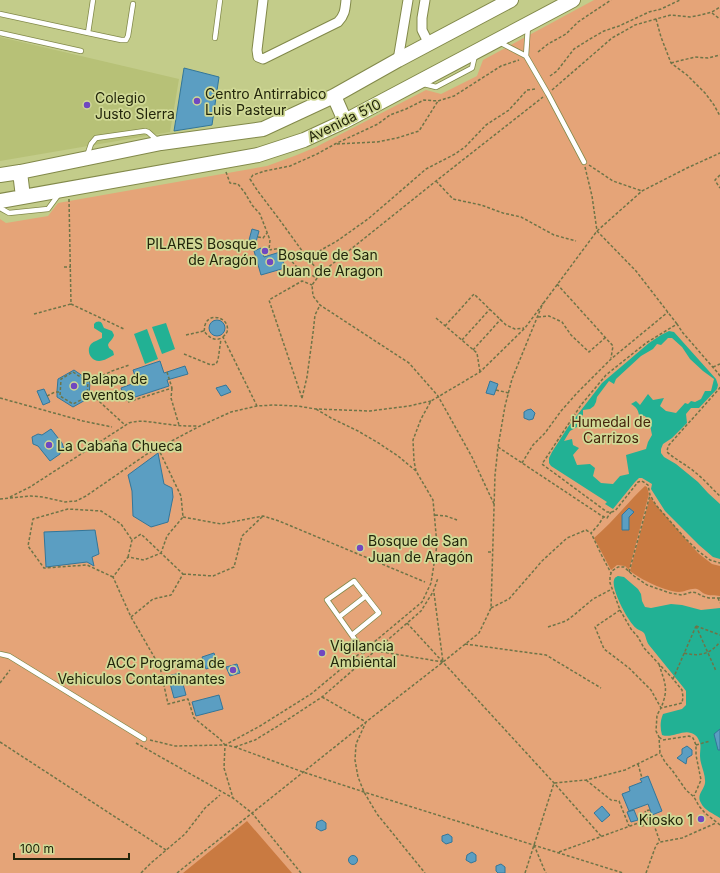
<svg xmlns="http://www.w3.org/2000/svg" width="720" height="873" font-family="Inter,sans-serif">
<rect width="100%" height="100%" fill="#c3cc8a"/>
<path fill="#b7c177" d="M0 37 179 79 170 132 0 161Z"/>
<path fill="#e5a478" d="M594 0H720V873H0V219L6 223 48 216 58 203 267 166 297 155 316 147 426 90 441 94 477 76 483 60Z"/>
<path fill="#c97a41" d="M645 486 647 487 649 494 629 570 625 566 617 565 611 570 594 538C612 523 627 503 645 486Z
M650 497 656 505 698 553 712 564 720 566V596C715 595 709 596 705 594 702 593 700 590 697 589 690 588 685 592 679 592 664 591 642 580 630 571Z
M247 821 292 873H183Z"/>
<path fill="#22b194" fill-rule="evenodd" d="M96 322C102 320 102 324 104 328L112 331 114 335C113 340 109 341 108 345L109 348 113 351 114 355C110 357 104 361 99 361 90 361 86 350 91 344 94 341 99 340 102 338V333L94 328V324Z
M166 323 175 349 162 354 152 327Z
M147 329 158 359 145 364 134 334Z
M669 331 674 332 716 379 718 385 717 389 699 408H691L686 414 687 423 672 438 663 444 661 449V453L664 457 676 464 698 482 708 493 720 504V559L713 557 699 545 665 511 651 489 652 484 642 478H639L635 482 613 509 605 504 607 502 551 466 549 463V458L552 452 568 427 602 383 649 343 661 335ZM668 338H672L682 347 690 359 703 371 714 379 711 391H705L701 399 695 402 691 401 688 404 685 403 676 413 666 411 660 406 664 398 653 400 648 394 640 405 636 401 631 404C636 407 638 409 639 415L645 416 650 425 652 435 648 442 646 449 626 455 629 474 620 476 613 484 601 483 593 476 595 468 590 464 577 465 573 455 579 448 573 445 572 439 564 441 570 431 577 427V419L583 415V410L590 409 594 406 596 402 597 397 609 381 614 384 616 379 641 356 653 349 657 344 661 345Z
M618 576 624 577 638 589 641 594 642 601 645 607 651 608 671 604 682 605 701 610 720 608V818C714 814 704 810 701 803 696 795 704 790 705 783 706 774 700 765 700 756 700 751 701 747 700 743 699 741 698 737 695 735 685 727 673 739 662 735 660 728 660 721 663 714L682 709 686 705V691L683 687 649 645C646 641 646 636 644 633 641 630 638 630 636 628 628 622 611 589 614 580 615 577 616 577 618 576Z"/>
<path fill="#5b9ec2" stroke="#337699" d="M184 68 219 77 212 125 174 131Z
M252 229 259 231 256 242 249 240Z
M261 248 264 257 280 252 285 268 261 275 254 251Z
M209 328a8 8 0 1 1 16 0a8 8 0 1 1-16 0Z
M160 361 164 373 185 366 188 374 167 380 169 386 126 400 121 388 137 382 133 370Z
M74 370 90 381 89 398 73 407 57 397V391L58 379Z
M490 381 498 384 494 395 486 393Z
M226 385 231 392 221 396 216 388Z
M44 389 50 402 43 405 37 391Z
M531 409 535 413 533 419 529 420 524 418V412L527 410Z
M51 429 62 443 64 449 60 451V454L50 461 38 446 33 444 32 437 38 434 42 435Z
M158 453 164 484 172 488 173 497 168 522 151 527 133 516 132 491 128 475Z
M629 508 634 512 629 517V530H622V515Z
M95 530 99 554 92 557 94 566 87 562 46 567 44 532Z
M214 653 218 665 206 669 202 657Z
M237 664 240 673 230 676 226 667Z
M180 673 186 695 174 698 168 676Z
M219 695 223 709 196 716 192 702Z
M720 729V750H718L714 734Z
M687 746 692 750V755L687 758 686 764 677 758 682 754V749Z
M648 776 662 811 652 815 648 804 629 811 622 794 630 791 629 787 642 782 640 779Z
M602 806 610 815 602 822 594 813Z
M634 810 638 820 631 822 627 812Z
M322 820 326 823V829L321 831 316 828 317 822Z
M448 834 452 837V842L446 844 442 841V836Z
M472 852 476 855V861L471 863 466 860 467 855Z
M348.5 860a4.5 4.5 0 1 1 9 0a4.5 4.5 0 1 1-9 0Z
M501 864 505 867V873H498L496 871V866Z"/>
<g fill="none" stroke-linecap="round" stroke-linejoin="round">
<defs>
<path id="service" d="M0 14 88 33 93 0
M0 33 81 51
M88 33 121 40H126L128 36 133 4
M215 38 220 0
M499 42 526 56 548 94 584 162
M526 56 528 26
M424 84 436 87 472 68 475 55
M87 156 91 144 96 138 145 131 148 132 158 141
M0 208 9 213 48 209 59 194
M339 617 366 596
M352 635 379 613 354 581 327 600 363 651
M0 654 9 656 144 739"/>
<path id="minor" d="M263 0 257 50 258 57 263 59 338 22C345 15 345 9 346 0
M425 0 422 18V30L429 44
M398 60 408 0"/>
<path id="primary" d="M334 96 345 121
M20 172 23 197
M0 175 20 172 161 143 263 129 334 96 398 60 511 0
M0 201 258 155 304 140 345 121 573 0"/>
</defs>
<use href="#service" stroke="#82894a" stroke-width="6"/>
<use href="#minor" stroke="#82894a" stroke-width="11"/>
<use href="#primary" stroke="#82894a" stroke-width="16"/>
<path stroke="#6e7447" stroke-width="1.5" stroke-dasharray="3 2" stroke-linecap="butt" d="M712 13 720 19
M656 19 661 37 671 63 687 75 705 93 714 105 720 116
M538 52 548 44 566 34 578 22 611 0
M671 63 695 57 708 58 720 55
M550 76 557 71 574 49 590 39 604 31 619 26 649 12 661 9 680 0
M552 90 612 38 635 25 656 19 671 15 690 17 701 15 712 12 720 7
M337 144 377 142 397 138 419 131 438 101
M589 165 613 181 642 191
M585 167 592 196 597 231 636 271 677 324
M226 172 230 183 238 184 245 193 252 205 260 214 270 240 269 250 263 253
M720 175 715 180 716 182 720 188
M436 181 453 199 481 205 503 213 521 217 554 235 576 241
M69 199 71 304 124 329
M258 237 263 238 267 233
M269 250 282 248 294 264 299 269 309 273 316 278
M312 263V257L321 250 337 241 368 219 396 195 426 169 455 154 465 147 486 125 509 110 527 90 536 89
M64 267H71
M321 273 308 259 279 219 257 190 250 179 253 175 265 171 290 166 317 154 335 144 378 124 390 115 406 109 424 100 438 101 454 96 501 66 519 60
M557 284 613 346 611 358
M34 314 71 304
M538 317 549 316 562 322 571 335 589 352 606 337
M436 318 477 353 480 372
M445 326 474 294 506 325 515 329 524 328
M204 331C205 329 204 327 205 325 209 311 231 318 227 332 226 334 225 335 223 337
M186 335 204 331C209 338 216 342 223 337L257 406
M462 340 490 309
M473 350 501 319
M184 354 211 365 216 364 218 360 221 339
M713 367 720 364
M73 372 88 382 87 397 73 404 60 396 61 379Z
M720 376 718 373 683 333 677 324 646 343 606 375 581 405 542 464 607 512H611L615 511 638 482 642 481 648 485 650 495 656 505 684 537 698 551 710 560 720 563
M89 382 112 371 129 365
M720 387 719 389 668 446 667 452C676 460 687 465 696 473 705 480 712 489 720 496
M172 388 171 398 179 425
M496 390 509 393
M88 392H89L125 425
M47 396 55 392H60
M0 398 83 421 112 427
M302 398 269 300 302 281 312 285
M302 398 307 377 313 333 315 315 320 305
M128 402 172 388 167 372
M316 409 331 418 358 431 377 442 398 456 416 471
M498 447 602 516 607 518 611 512
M522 463 533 445 545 433 561 411 577 393 611 359 628 345 668 312
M10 497 30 487 129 423C142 419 154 423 167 424 177 426 187 426 198 426
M0 499 31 496 43 497 65 502 76 501 86 496 147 454 200 426 231 412 257 406 274 405 297 406 316 409 370 411 409 406 431 401
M494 504 472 457 438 396 409 363 320 305 313 296 312 285 321 273 436 181 543 97
M435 515 446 516 457 520
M604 516 599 524 591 533 602 556 611 573
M183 517 221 524 263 516 279 521 425 582
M488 552H493
M128 557 132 540 141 534 161 553 167 536 183 517 181 496 158 448
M629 572 650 495
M183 574 213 576 234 567 242 536 263 516
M113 577 87 565 44 568 28 546 33 519 68 509 101 511 121 524 132 540
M434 593 443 662
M718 598 720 603
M720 598H709L702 596 697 593 692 592 682 595 670 593 647 585 634 576 624 567H618L612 571 610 576V583L620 610 631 629 638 637 644 648 673 679 682 690 683 697 682 703 661 708 657 715 656 731 659 737 660 753 665 762 672 770 686 790 694 797 699 806 705 813 720 825
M491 608 509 599 542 561 567 538 586 530 591 533
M620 610 595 627 604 649 629 668 651 690 661 708
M131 617 153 599 171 595 183 574 161 553 144 560 128 557 113 577 131 617 160 667 168 704 188 699 194 718 220 739 225 745
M407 623 554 783 601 836
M696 626 716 671
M696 626 720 635
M548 627 566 621 574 615 593 599 612 589
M465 644 546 655 601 688
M367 648 422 602 431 583 437 545 433 500 416 471 414 461 413 440 421 419 431 401 480 372 525 328 597 231 642 191 687 168 720 153
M376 651 443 662
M684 653C700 657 710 654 720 642
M659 664C665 684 669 688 661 708
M673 679 696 626
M0 683 10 670
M322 697 366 722 356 744 355 760 358 777 364 792 377 814 425 873
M659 737 663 740 689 736 693 738 696 745V755L701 780 694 796
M150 740 175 746 225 745 235 747 303 772 364 792 623 873
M0 742 166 850
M136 743 233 798
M696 745 710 741
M235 747 255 740 278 726 322 697 421 611 433 592 438 578
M638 764 642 778
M586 780 611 800 619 801 629 826
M650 823 645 811 650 810
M534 845 544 869 546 873
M559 852 641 822 642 826 653 822 660 842
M141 873 151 863 185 834 205 808 220 795
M177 873 366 722 443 662 479 633 491 608 495 475 498 447 505 406 512 379 543 303
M301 873 252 813 233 798 224 768 225 745 260 726 311 694 359 654
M525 873 554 783 586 780 625 770 660 753
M646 873 655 848 657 844 660 842 682 838 716 823"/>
<use href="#service" stroke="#fff" stroke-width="4.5"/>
<use href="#minor" stroke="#fff" stroke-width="9"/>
<use href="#primary" stroke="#fff" stroke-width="14"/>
</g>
<g fill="#7048c0" stroke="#d0d996" stroke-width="1.5">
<circle cx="197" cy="101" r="4"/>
<circle cx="87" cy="105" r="4"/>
<circle cx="265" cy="251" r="4"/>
<circle cx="270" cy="262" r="4"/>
<circle cx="74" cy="386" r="4"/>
<circle cx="49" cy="445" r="4"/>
<circle cx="360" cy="548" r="4"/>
<circle cx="322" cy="653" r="4"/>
<circle cx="233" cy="670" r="4"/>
<circle cx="701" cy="819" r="4"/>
</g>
<g text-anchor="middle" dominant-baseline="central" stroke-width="3.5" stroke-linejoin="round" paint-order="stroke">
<g font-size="14" fill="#23260b" stroke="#d0d996" text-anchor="start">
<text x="205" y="93">Centro Antirrabico<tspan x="205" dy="16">Luis Pasteur</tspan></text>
<text x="95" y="97">Colegio<tspan x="95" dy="16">Justo SIerra</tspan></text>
<text x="257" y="243" text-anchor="end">PILARES Bosque<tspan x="257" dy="16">de Aragón</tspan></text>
<text x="278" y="254">Bosque de San<tspan x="278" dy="16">Juan de Aragon</tspan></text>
<text x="82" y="378">Palapa de<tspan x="82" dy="16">eventos</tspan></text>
<text x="57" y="445">La Cabaña Chueca</text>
<text x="368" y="540">Bosque de San<tspan x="368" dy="16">Juan de Aragón</tspan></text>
<text x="330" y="645">Vigilancia<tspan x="330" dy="16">Ambiental</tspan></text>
<text x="225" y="662" text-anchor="end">ACC Programa de<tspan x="225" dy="16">Vehiculos Contaminantes</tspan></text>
<text x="693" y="819" text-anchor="end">Kiosko 1</text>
</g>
<g font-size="14" fill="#23260b" stroke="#d0d996">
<text transform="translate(344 120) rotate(-26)">Avenida 510</text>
</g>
<g font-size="14" fill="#45240c" stroke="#d0d996">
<text x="611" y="421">Humedal de<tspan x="611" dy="16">Carrizos</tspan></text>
</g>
</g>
<path d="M14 853v6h115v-6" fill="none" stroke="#23260b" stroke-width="2"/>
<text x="20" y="853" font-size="12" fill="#23260b" stroke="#d0d996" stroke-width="3" paint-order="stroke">100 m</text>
</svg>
